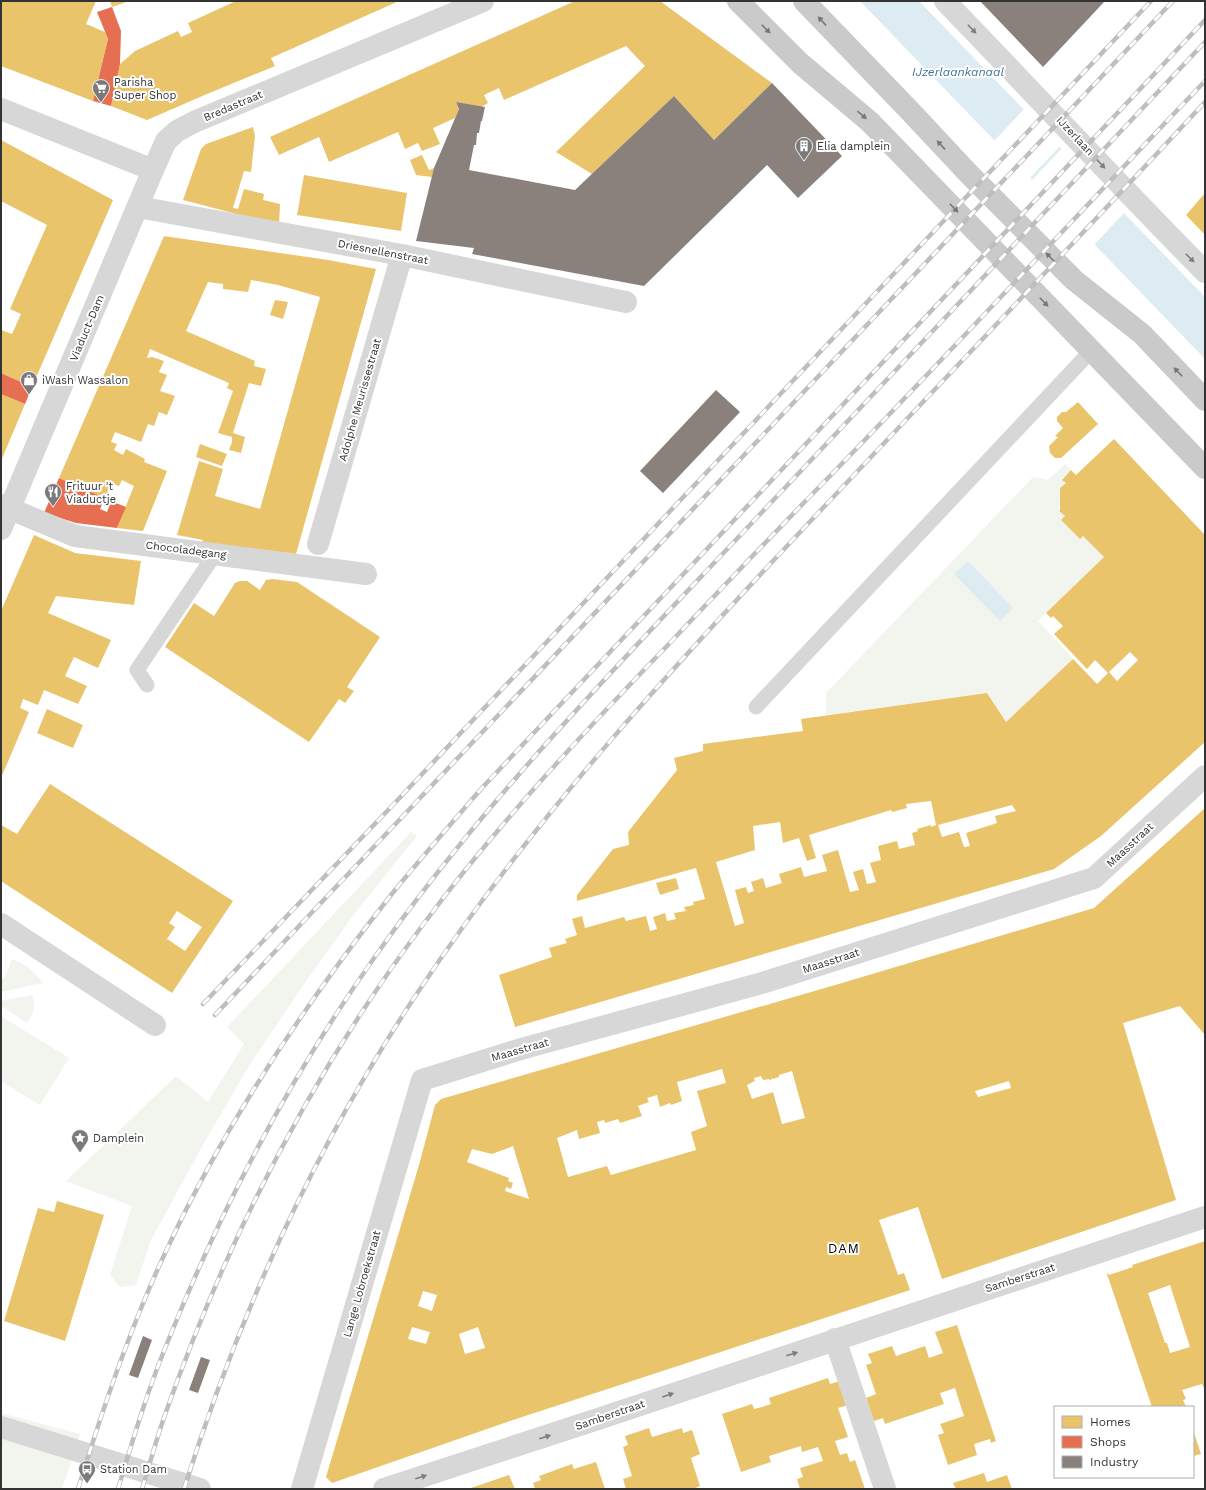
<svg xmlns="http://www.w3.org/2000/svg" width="1206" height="1490" font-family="'Work Sans',sans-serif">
<rect width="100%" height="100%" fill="#fff"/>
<path fill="#f1f5ed" d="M1065 464 1071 470 1062 479 1066 483 1060 488 1059 511 1065 516 1061 520 1080 539 1083 536 1104 557 1038 621 1073 659 1006 722 987 693 826 715V693L1033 477 1048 480Z
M411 832 417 836 355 913 304 984 249 1066 204 1143 151 1240 136 1285 120 1287 110 1275 132 1206 66 1181 176 1076 208 1102 244 1044 227 1027Z
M11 959C26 963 33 971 43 983L1 992V981C7 974 10 968 11 959Z
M32 995C37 1007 33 1013 27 1023L1 1006V1001Z
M1 1016 69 1058 40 1105 1 1081Z
M1 1413 80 1434 62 1489H1Z"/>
<path fill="#ddebf3" d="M860 1H919L1205 297V359Z
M968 561 1013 608 1000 621 954 574Z"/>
<path fill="#fff" d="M1025 108 1061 145 1029 179 993 142Z
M1063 147 1125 212 1093 246 1031 181Z"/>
<path fill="#e9c46a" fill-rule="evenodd" d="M1 1H96L86 24 105 32 108 39 93 101 1 66Z
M110 1H129L112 7Z
M236 1H399L271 58 275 66 207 94 147 120 111 106 120 64 135 51 178 31 181 37 192 32 188 23Z
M575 1H660L772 83 714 140 674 96 592 174 556 152 645 66 626 46 504 100 499 88 484 95 488 103 481 107 456 102 459 109 455 118 433 128 440 144 422 151 418 143 405 149 398 132 329 162 319 137 279 155 270 137Z
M253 127 255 136 251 172 244 171 233 208 238 209 244 189 264 194 263 200 280 204 279 225 183 200 201 149 206 144Z
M1 140 113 200 32 387 1 373V330L12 334 21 314 10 309 47 225 1 201Z
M422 155 429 170 434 168 432 177 416 175 410 160Z
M304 175 407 193 401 231 297 215Z
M1205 193V235L1186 215Z
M164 236 328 260 376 269 296 554 202 542 203 540 177 535 199 461 223 469 215 496 260 509 320 297 278 285 251 280 248 292 223 289V284L208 282 186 331 255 361 254 366 266 369 261 386 249 383 233 433 245 437 241 453 229 450 232 442V437L218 433 233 391 227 388 229 383 150 349 147 358 152 357 164 361 159 372 167 375 160 391 175 396 167 415 159 412 154 426 148 424 141 442 115 432 111 442 117 444 114 450 123 455 126 449 145 459 144 462 167 471 143 531 117 528 134 486 122 480 119 486 111 483 105 498 59 478Z
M275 300 288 302 283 319 270 315Z
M1 394 25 404 1 461Z
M1078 402 1098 424 1061 458H1055L1050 453 1049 446 1058 437 1055 436 1063 428 1057 421V417L1062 412H1066Z
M1114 439 1205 535V742L1101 836 1054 869 515 1027 499 975 552 957 549 948 567 943 565 939 577 935 572 919 582 916 585 928 624 917 626 921 646 916 650 931 657 929 653 917 665 913 667 921 676 919 674 913 686 911 684 907 694 905 693 902 705 899 696 868 577 901V895L613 849 629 845 628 832 677 770 674 758 703 751V744L803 731 801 719 987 693 1006 722 1073 659 1097 684 1108 673 1095 660 1087 669 1054 634 1063 626 1053 616 1051 618 1046 613 1104 557 1083 536 1080 539 1061 520 1065 516 1059 511 1060 510V488L1066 483 1062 480 1071 470 1076 475ZM1130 652 1138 660 1117 681 1109 672ZM931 801 936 825 931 827V825L917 829 918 831 912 833 915 845 899 849 897 841 878 846 881 860 870 863 876 882 867 884 863 869 853 872 859 890 850 892 838 850 822 855 827 871 804 877 801 867 779 874 782 883 766 888 763 878 751 882 754 891 748 893 746 887 735 890 744 923 735 926 716 862 755 850 753 826 780 822 783 843 799 838 807 861 816 858 809 835 891 810 892 812 907 808 906 804ZM1012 805 1016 811 995 816 997 823 966 833 970 846 964 847 959 832 942 837 938 825Z
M200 444 227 454 222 466 196 457Z
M34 535 75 553 141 561 134 605 56 596 48 613 111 640 98 668 74 657 65 676 87 686 78 704 44 690 38 705 23 699 20 708 29 712 1 778V611Z
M272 579 297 582 380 637 347 687 354 691 345 703 339 699 309 742 165 647 194 603 214 616 235 583 240 581H247L260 590 266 580Z
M47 709 83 725 73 748 37 733Z
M50 784 233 901 172 993 1 881V825L17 834ZM177 911 202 927 185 951 167 939 175 927 169 923Z
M1205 808V1035L1180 1006 1123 1023 1176 1200 942 1279 918 1207 879 1220 898 1275 904 1273 910 1290 510 1421 332 1483 326 1477 419 1165 435 1105 441 1099 842 983 1094 908ZM722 1069 726 1083 697 1091 707 1126 691 1132 696 1150 611 1175 607 1166 568 1177 557 1138 577 1130 579 1139 600 1133 597 1122 604 1120 605 1123 618 1119 620 1123 642 1116 638 1106 649 1102 647 1098 657 1095 660 1107 670 1103 671 1105 682 1101 677 1082ZM792 1071 805 1118 782 1124 773 1092 752 1099 747 1085 755 1081 754 1078 761 1076 763 1080 769 1079V1080L779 1077V1075ZM1009 1081 1011 1088 978 1097 975 1091ZM513 1146 529 1199 505 1191 506 1187 511 1189 513 1183 508 1181 509 1178 467 1162 472 1149 492 1154ZM423 1291 437 1295 432 1311 418 1306ZM412 1327 430 1332 426 1344 408 1339ZM478 1327 485 1348 465 1354 459 1334Z
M676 878 679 889 660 895 656 883Z
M57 1201 104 1215 65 1341 4 1321 38 1208 54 1212Z
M1205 1241V1390L1202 1384 1182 1390 1186 1399 1183 1400 1186 1407H1152L1107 1274 1108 1273 1109 1275 1133 1267 1132 1265ZM1170 1285 1190 1347 1170 1353 1167 1343H1165L1148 1293Z
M957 1325 996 1441 991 1443 990 1439 974 1444 977 1455 948 1465 938 1435 944 1433 940 1424 964 1416 955 1388 940 1393 944 1404 885 1424 883 1418 874 1421 866 1398 876 1394 866 1365 872 1363 868 1354 892 1346 896 1356 925 1346 929 1358 943 1353 935 1332Z
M828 1378 830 1384 840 1381 848 1405 838 1408 848 1437 835 1441 840 1455 847 1453 850 1462 855 1460 865 1489H800L797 1479 803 1477 800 1468 823 1461 818 1447 802 1452 801 1446 769 1456 771 1462 741 1472 722 1414 752 1404 754 1409 762 1407 771 1404 769 1398Z
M649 1428 652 1437 682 1428 683 1433 692 1430 700 1454 691 1458 700 1486 695 1488V1489H626L623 1479 632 1476 623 1447 628 1445 625 1436Z
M1193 1430 1201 1454 1193 1456Z
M596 1462 605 1489H535L533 1483 541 1480 539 1476 572 1464 574 1469Z
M984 1473 987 1482 1007 1475 1012 1489H956L953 1483Z
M509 1475 515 1489H468Z"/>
<path fill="#e76f51" d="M112 7 121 31 120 64 111 106 93 101 108 39 97 12Z
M1 373 32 387 25 404 1 394Z
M59 478 105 498 100 509 107 512 111 501 126 507 117 528 76 523 44 513Z"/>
<path fill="#8a817c" d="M980 1H1105L1043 67Z
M772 83 842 156 798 198 767 165 644 286 472 254 474 248 416 241 434 168 459 109 456 102 485 107 482 121H481L479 133H477L476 145H474L469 170 575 190 674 96 714 140Z
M716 390 740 412 663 493 640 471Z
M143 1336 152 1340 138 1378 129 1375Z
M201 1357 210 1360 198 1393 189 1390Z"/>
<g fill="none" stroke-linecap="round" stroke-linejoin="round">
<path stroke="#d7d7d7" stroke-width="15" d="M147 685 137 670 215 554
M756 707 1091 351"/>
<path stroke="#d7d7d7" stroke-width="22" d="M945 1C1032 91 1117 183 1205 272
M1 109 153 170
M138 207 402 255 626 302
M1 505 75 536 366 574
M318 544 402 255
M1 924 155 1025
M835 1339 885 1489
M302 1489 422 1080 521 1049 762 983 1094 878 1205 776
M384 1489 598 1419 1205 1217"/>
<path stroke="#d7d7d7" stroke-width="22" d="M1 529 153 170 166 141 177 131 194 122 483 1
M1 1427 200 1489"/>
<path stroke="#cacaca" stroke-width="22" d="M738 1 800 63 870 122 1205 468
M804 1 910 111 968 173 1074 280 1142 334 1205 400"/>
<defs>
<path id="rail" d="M203 1004 391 807 1151 1
M215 1015 1173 1
M78 1489C103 1408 130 1328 166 1251 225 1124 304 1005 391 895 420 859 451 824 481 789L1205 20
M118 1489C133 1439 148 1389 168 1341 222 1207 289 1079 372 961 485 798 628 655 764 510 911 354 1058 198 1205 42
M142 1489C150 1463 157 1437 166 1412 228 1237 313 1071 425 922 498 824 582 734 667 646 720 590 774 533 828 478 955 347 1079 213 1205 81
M184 1489C239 1314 316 1145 418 992 534 817 677 662 821 510 949 374 1078 239 1205 102"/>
</defs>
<use href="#rail" stroke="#bebebe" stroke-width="4.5"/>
<use href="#rail" stroke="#fff" stroke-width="3" stroke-dasharray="9" stroke-linecap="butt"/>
</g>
<defs><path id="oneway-solid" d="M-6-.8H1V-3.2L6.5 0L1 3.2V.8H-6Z"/></defs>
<g fill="#777">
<use href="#oneway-solid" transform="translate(822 21) rotate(-133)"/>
<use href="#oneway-solid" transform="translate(766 29) rotate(45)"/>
<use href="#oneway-solid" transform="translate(862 115) rotate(40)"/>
<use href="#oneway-solid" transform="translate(941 145) rotate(-133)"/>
<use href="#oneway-solid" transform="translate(954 208) rotate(46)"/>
<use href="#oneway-solid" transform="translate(1050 257) rotate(-135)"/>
<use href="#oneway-solid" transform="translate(1044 302) rotate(46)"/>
<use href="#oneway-solid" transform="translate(1178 372) rotate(-134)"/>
</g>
<g fill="#7d7d7d">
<use href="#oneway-solid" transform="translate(972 29) rotate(46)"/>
<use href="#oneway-solid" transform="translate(1101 164) rotate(47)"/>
<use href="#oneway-solid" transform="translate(1190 258) rotate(45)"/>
<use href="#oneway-solid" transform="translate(792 1354) rotate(-18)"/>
<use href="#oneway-solid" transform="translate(668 1395) rotate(-19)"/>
<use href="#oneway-solid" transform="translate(545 1437) rotate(-18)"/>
<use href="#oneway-solid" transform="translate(421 1477) rotate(-18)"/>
</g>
<defs>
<symbol id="supermarket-pin" viewBox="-11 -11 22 30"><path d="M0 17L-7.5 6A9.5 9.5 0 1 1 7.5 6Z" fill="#7a7a7a" stroke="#fff"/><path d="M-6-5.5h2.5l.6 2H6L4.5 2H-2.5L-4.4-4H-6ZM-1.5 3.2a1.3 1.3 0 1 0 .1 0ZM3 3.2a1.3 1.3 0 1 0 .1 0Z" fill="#fff"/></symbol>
<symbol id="building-pin" viewBox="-11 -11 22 30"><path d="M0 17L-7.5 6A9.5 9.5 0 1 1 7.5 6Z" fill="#7a7a7a" stroke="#fff"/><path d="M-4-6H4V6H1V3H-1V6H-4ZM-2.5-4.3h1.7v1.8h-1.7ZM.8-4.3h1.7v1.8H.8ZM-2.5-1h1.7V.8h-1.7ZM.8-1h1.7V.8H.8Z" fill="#fff"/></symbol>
<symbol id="shop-pin" viewBox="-11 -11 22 30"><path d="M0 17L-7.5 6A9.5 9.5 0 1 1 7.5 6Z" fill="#7a7a7a" stroke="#fff"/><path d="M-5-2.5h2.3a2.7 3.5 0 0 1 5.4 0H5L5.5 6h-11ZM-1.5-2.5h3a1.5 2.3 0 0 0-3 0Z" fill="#fff"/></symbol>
<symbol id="restaurant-pin" viewBox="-11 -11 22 30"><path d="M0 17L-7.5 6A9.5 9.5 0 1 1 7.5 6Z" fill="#7a7a7a" stroke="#fff"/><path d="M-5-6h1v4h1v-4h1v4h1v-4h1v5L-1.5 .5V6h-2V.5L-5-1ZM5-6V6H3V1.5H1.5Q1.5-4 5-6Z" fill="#fff"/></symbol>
<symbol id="sight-pin" viewBox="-11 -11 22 30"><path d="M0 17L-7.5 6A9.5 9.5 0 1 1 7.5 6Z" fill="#7a7a7a" stroke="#fff"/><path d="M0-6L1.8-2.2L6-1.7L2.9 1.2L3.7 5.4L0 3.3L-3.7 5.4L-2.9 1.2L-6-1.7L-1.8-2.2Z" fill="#fff"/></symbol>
<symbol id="bus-pin" viewBox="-11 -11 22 30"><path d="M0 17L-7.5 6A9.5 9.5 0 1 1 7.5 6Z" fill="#7a7a7a" stroke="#fff"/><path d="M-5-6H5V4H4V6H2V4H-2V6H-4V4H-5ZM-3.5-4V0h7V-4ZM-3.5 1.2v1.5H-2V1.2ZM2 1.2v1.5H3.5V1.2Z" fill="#fff"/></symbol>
</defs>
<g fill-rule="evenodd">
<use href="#supermarket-pin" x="91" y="78" width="20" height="27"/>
<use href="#building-pin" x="794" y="136" width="20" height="27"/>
<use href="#shop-pin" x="19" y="370" width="20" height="27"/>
<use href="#restaurant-pin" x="43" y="482" width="20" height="27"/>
<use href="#sight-pin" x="70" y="1128" width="20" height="27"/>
<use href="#bus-pin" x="77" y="1459" width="20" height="27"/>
</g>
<g text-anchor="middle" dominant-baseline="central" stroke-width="4" stroke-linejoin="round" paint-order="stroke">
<g font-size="11" fill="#333" stroke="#fff" text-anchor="start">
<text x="114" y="82">Parisha<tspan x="114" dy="13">Super Shop</tspan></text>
<text x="817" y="146">Elia damplein</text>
<text x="42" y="380">iWash Wassalon</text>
<text x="66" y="486">Frituur 't<tspan x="66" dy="13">Viaductje</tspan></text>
<text x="93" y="1138">Damplein</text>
<text x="100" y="1469">Station Dam</text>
</g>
<g font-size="11" fill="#333" stroke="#fff">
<text transform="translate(233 106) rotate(-23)">Bredastraat</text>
<text transform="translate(1075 136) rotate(47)">IJzerlaan</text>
<text transform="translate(383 252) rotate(11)">Driesnellenstraat</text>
<text transform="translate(87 328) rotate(-67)">Viaduct-Dam</text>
<text transform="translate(360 400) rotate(-74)">Adolphe Meurissestraat</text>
<text transform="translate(186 550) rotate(7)">Chocoladegang</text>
<text transform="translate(1130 845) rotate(-43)">Maasstraat</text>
<text transform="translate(831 961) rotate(-18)">Maasstraat</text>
<text transform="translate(520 1050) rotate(-16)">Maasstraat</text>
<text transform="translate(1020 1278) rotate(-18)">Samberstraat</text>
<text transform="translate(362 1284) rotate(-74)">Lange Lobroekstraat</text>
<text transform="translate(610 1415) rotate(-19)">Samberstraat</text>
</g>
<g font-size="12" font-style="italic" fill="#3f7597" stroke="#fff">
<text x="958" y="72">IJzerlaankanaal</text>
</g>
<g font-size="13" letter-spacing="1" fill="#000" stroke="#fff">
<text x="844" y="1248">DAM</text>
</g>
</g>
<rect width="1206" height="1490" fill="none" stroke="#333333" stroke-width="4"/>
<rect x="1054" y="1406" width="140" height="72" fill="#ffffff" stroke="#adadad"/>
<rect x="1062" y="1416" width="20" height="12" fill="#e9c46a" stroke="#adadad"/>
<text x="1090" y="1426" font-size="12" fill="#333333">Homes</text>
<rect x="1062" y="1436" width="20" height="12" fill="#e76f51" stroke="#adadad"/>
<text x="1090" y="1446" font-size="12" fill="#333333">Shops</text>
<rect x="1062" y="1456" width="20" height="12" fill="#8a817c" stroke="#adadad"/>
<text x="1090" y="1466" font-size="12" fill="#333333">Industry</text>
</svg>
